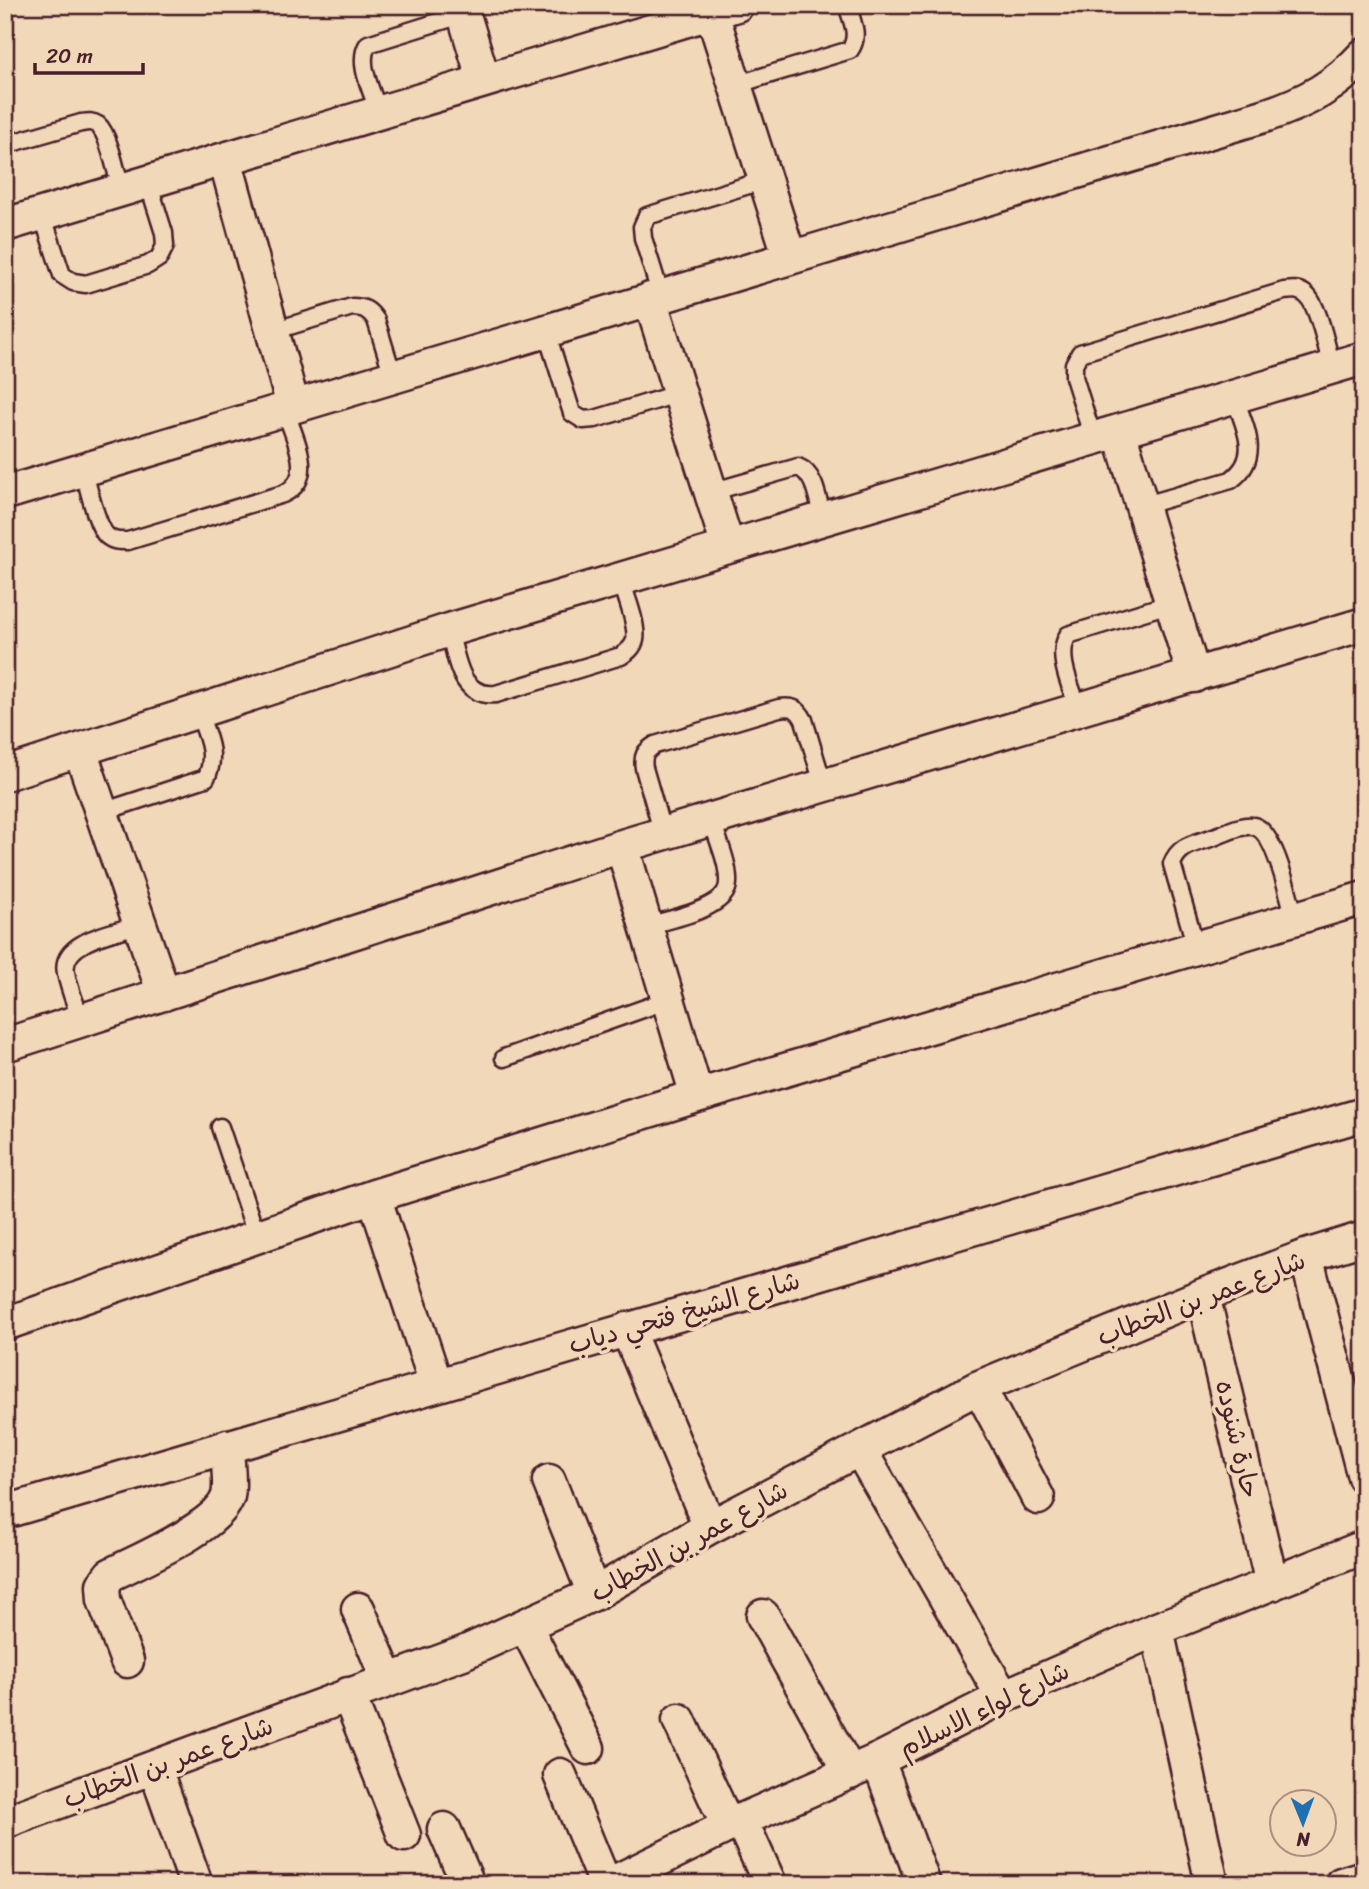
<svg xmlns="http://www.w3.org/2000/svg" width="1369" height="1889" font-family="Sriracha,'Playpen Sans Arabic',sans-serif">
<rect width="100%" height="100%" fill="#f0d8b8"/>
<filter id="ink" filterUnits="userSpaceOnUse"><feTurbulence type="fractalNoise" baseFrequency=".0143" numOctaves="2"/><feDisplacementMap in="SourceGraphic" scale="14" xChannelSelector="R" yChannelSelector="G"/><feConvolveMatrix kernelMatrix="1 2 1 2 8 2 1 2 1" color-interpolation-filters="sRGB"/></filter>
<g filter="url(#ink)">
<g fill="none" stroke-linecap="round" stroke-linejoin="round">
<defs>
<path id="service" d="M735 85 850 50C860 36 852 21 847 5
M379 113C373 93 356 63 368 44L464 14
M5 145 81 123C88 122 92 121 98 125 109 134 117 175 121 190
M42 214 62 275 73 282 86 284 148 265 159 258 165 246 164 233 148 182
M661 296 643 238 642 227 647 216 765 180
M273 331 352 307C364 307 369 310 376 320L393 376
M546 331 572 413 583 420 595 419 680 393
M1093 438 1074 377V364L1080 353 1284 291C1292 290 1298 289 1305 294 1319 304 1327 350 1332 367
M83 469C88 485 96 526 107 536 114 542 120 541 128 541L283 494C318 478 293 437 285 409
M711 492 798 467C816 474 818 502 823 519
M1142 506 1231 480C1263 457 1244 426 1234 396
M449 630C457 658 459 698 496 694L621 656C627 652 633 648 635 640 638 625 625 593 620 578
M1079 711C1072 688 1055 657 1068 635L1172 603
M102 812 206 778C218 755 206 734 198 711
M663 834 644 768C642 756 645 751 655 745L779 708C792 706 798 708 804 720L824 787
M646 926C667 920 728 909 728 883 729 863 717 839 712 820
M1196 947 1172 864C1179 845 1194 844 1211 838 1223 834 1241 824 1253 826 1275 829 1289 899 1295 918
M81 1020C76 1005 69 989 66 973 59 940 118 932 141 924
M504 1058 668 1000
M220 1127 257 1237"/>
<path id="minor" d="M461 5 484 81
M712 13 790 258
M225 159 293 406
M5 225 737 5
M650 299 728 547
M1119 431 1194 676
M6 493 1267 115C1306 102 1336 86 1364 55
M80 750 164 994
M5 774 449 630 1364 358
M622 846 697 1096
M5 1045 622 846 1364 624
M374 1196 436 1384
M1306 1256 1364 1477
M1203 1295 1272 1584
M5 1324 374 1196 697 1096 1364 898
M627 1329 710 1527
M979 1387 1038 1498
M860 1450 1003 1697
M549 1481 594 1594
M5 1512 1364 1114
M358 1609 388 1680
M763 1616 850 1773
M525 1625 588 1748
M1157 1629 1212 1884
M127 1661 104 1600 103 1585 110 1575C139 1560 219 1527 228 1496 231 1484 227 1459 227 1446
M348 1694 404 1835
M679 1720 728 1826
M878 1760 924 1884
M155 1768 196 1884
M560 1775 605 1884
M741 1820 770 1884
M5 1822 463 1653 594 1594 710 1527 979 1387 1203 1295 1306 1256 1364 1238
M444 1829 468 1884
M610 1884 728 1826 878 1760 1003 1697 1157 1629 1364 1547
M1341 1884 1364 1877"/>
</defs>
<use href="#service" stroke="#4a1f2b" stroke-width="21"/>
<use href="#minor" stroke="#4a1f2b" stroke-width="37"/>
<use href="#service" stroke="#f0d8b8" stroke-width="16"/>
<use href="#minor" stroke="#f0d8b8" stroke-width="32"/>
</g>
</g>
<g text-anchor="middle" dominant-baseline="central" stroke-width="7" stroke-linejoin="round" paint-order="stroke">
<g font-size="26" fill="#4a1f2b" stroke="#f0d8b8">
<text transform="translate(1201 1298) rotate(-21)">شارع عمر بن الخطاب</text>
<text transform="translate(684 1312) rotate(-16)">شارع الشيخ فتحي دياب</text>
<text transform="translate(1238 1439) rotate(77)">حارة شنوده</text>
<text transform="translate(689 1541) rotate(-29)">شارع عمر بن الخطاب</text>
<text transform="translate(984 1709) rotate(-26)">شارع لواء الاسلام</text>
<text transform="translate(168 1762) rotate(-20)">شارع عمر بن الخطاب</text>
</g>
</g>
<rect width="1369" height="1889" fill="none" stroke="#f0d8b8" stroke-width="28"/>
<rect x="14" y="14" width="1341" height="1861" fill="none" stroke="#4a1f2b" stroke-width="2.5" filter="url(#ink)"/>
<g transform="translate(1303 1823) rotate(179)"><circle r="33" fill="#f0d8b8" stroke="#ae8e80" stroke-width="2"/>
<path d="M0-5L12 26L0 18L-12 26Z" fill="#1f6fb2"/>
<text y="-10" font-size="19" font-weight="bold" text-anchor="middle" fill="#4a1f2b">N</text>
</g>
<path d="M35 63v10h108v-10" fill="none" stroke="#4a1f2b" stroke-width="3.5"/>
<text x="46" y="63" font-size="21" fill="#4a1f2b" stroke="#f0d8b8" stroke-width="5" paint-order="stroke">20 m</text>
</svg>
